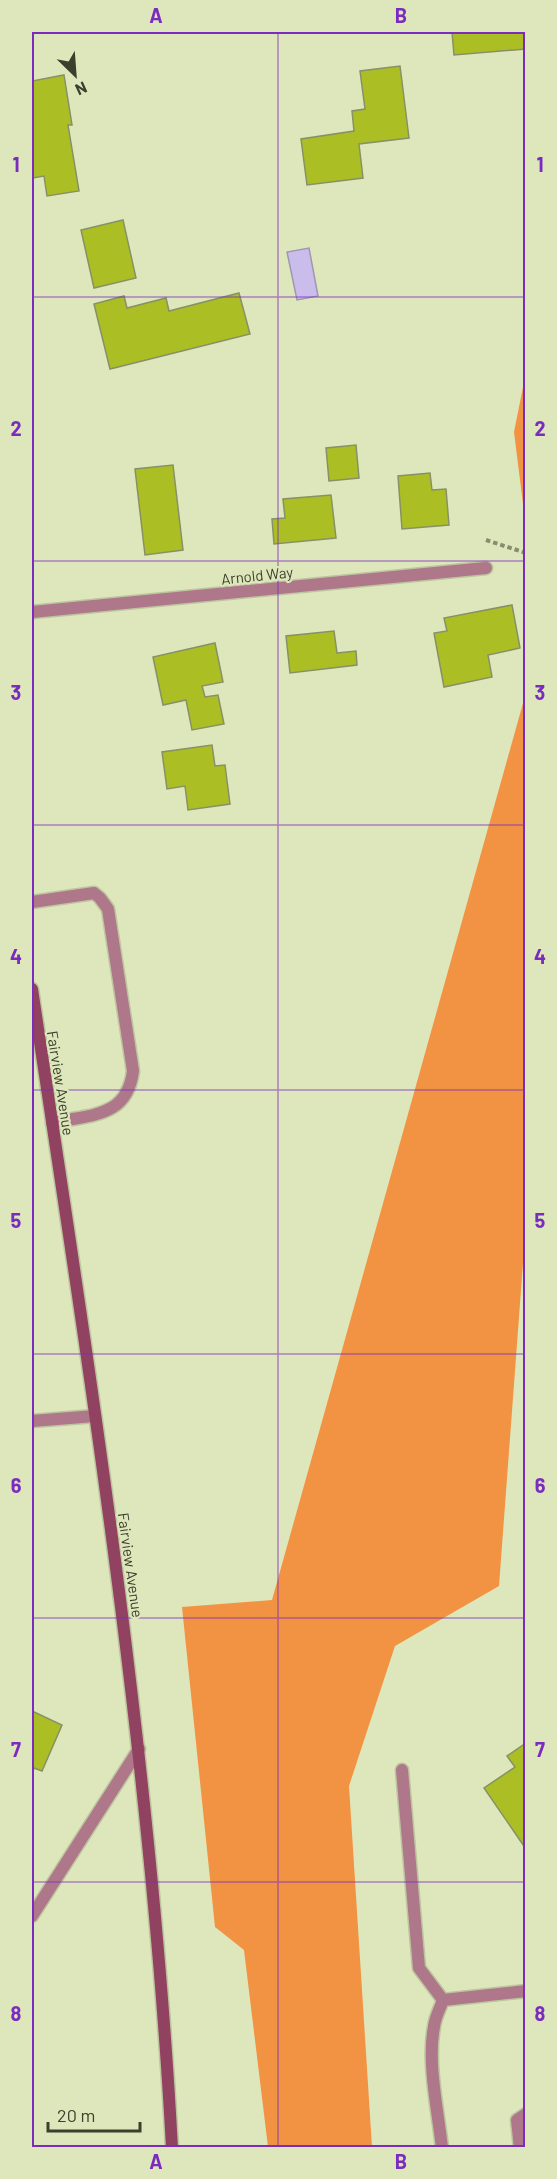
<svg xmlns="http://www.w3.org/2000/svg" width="557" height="2179" font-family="Barlow,sans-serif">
<rect width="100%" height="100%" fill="#dee7bb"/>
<path fill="#f29344" d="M525 377H526L525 520 514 432Z
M525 696 526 1223 499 1586 395 1646 349 1786 372 2147H268L244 1950 215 1927 182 1607 272 1600Z"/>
<path fill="#cabdec" stroke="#9f97b3" stroke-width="1.5" d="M309 248 318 296 297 300 287 252Z"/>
<path fill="#abbf25" stroke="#889067" stroke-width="1.5" d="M452 32H526V49L454 55Z
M400 66 409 138 359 144 363 178 307 185 301 139 354 131 352 111 365 109 360 71Z
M64 75 72 125H68L79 191 47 196 44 176 32 178V81Z
M123 220 136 278 94 288 81 230Z
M239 293 250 334 110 369 94 304 124 296 127 308 166 298 169 311Z
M356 445 359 478 329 481 326 448Z
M173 465 183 550 145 555 135 469Z
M430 473 432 490 446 489 449 525 402 529 398 476Z
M331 495 336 538 274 544 272 519 285 518 283 499Z
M512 605 520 648 488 655 492 677 444 687 434 633 447 631 444 618Z
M334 631 337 653 356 651 357 665 290 673 286 636Z
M215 643 223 682 202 686 205 697 218 695 224 724 192 730 186 700 163 705 153 657Z
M212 745 215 766 225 765 230 804 188 810 185 786 167 789 162 752Z
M32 1711 62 1725 42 1771 34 1768 32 1774Z
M526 1743V1849L484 1788 515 1767 507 1756Z"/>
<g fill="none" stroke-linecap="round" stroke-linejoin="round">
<defs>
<path id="lane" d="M32 902 94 893 100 898 108 909 133 1071C127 1118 91 1114 52 1123
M402 1770 419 1968 443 2000
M32 1916 139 1749
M443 2000 526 1991
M442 2148C438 2111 427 2062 434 2027 435 2017 440 2009 443 2000
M520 2148 517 2120 526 2114"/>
<path id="street" d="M32 612 486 568
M32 1421 95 1416"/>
<path id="secondary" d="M32 989C90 1374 151 1759 172 2148"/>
</defs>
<use href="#lane" stroke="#bdc59f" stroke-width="15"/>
<use href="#street" stroke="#bdc59f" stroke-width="15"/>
<use href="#secondary" stroke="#bdc59f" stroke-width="15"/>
<path stroke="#878e70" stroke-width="4" stroke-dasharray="4.5 3" stroke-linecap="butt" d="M486 540 526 553"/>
<use href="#lane" stroke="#af778a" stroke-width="12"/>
<use href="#street" stroke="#af778a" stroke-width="12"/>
<use href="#secondary" stroke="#924261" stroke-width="12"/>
</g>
<path fill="none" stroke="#7b2cbf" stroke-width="1.5" stroke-opacity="0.55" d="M278 32V2148M32 297H526M32 561H526M32 825H526M32 1090H526M32 1354H526M32 1618H526M32 1882H526"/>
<g text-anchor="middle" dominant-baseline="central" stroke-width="4.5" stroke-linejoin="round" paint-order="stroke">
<g font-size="15" fill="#3b3f2d" stroke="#dee7bb">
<text transform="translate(257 575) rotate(-6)">Arnold Way</text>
<text transform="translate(61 1083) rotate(81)">Fairview Avenue</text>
<text transform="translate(131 1565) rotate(82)">Fairview Avenue</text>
</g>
</g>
<rect width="557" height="2179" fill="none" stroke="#dee7bb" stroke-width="66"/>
<g transform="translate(75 75) rotate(155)" stroke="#dee7bb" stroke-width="4.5" paint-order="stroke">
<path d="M0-4.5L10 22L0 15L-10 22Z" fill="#3b3f2d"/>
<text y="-9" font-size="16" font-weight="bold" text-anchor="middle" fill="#3b3f2d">N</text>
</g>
<path d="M48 2122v9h92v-9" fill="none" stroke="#3b3f2d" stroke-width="3"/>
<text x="57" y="2122" font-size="18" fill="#3b3f2d" stroke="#dee7bb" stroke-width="4.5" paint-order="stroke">20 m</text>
<rect x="33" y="33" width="491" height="2113" fill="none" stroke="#7b2cbf" stroke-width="2"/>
<g font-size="20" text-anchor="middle" font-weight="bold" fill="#7b2cbf">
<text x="156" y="23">A</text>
<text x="401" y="23">B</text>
<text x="16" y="172">1</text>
<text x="540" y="172">1</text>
<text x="16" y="436">2</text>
<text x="540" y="436">2</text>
<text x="16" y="700">3</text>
<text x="540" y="700">3</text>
<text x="16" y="964">4</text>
<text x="540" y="964">4</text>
<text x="16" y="1228">5</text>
<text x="540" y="1228">5</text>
<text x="16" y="1493">6</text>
<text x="540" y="1493">6</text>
<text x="16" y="1757">7</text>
<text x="540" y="1757">7</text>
<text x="16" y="2021">8</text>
<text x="540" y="2021">8</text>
<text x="156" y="2169">A</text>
<text x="401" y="2169">B</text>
</g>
</svg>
